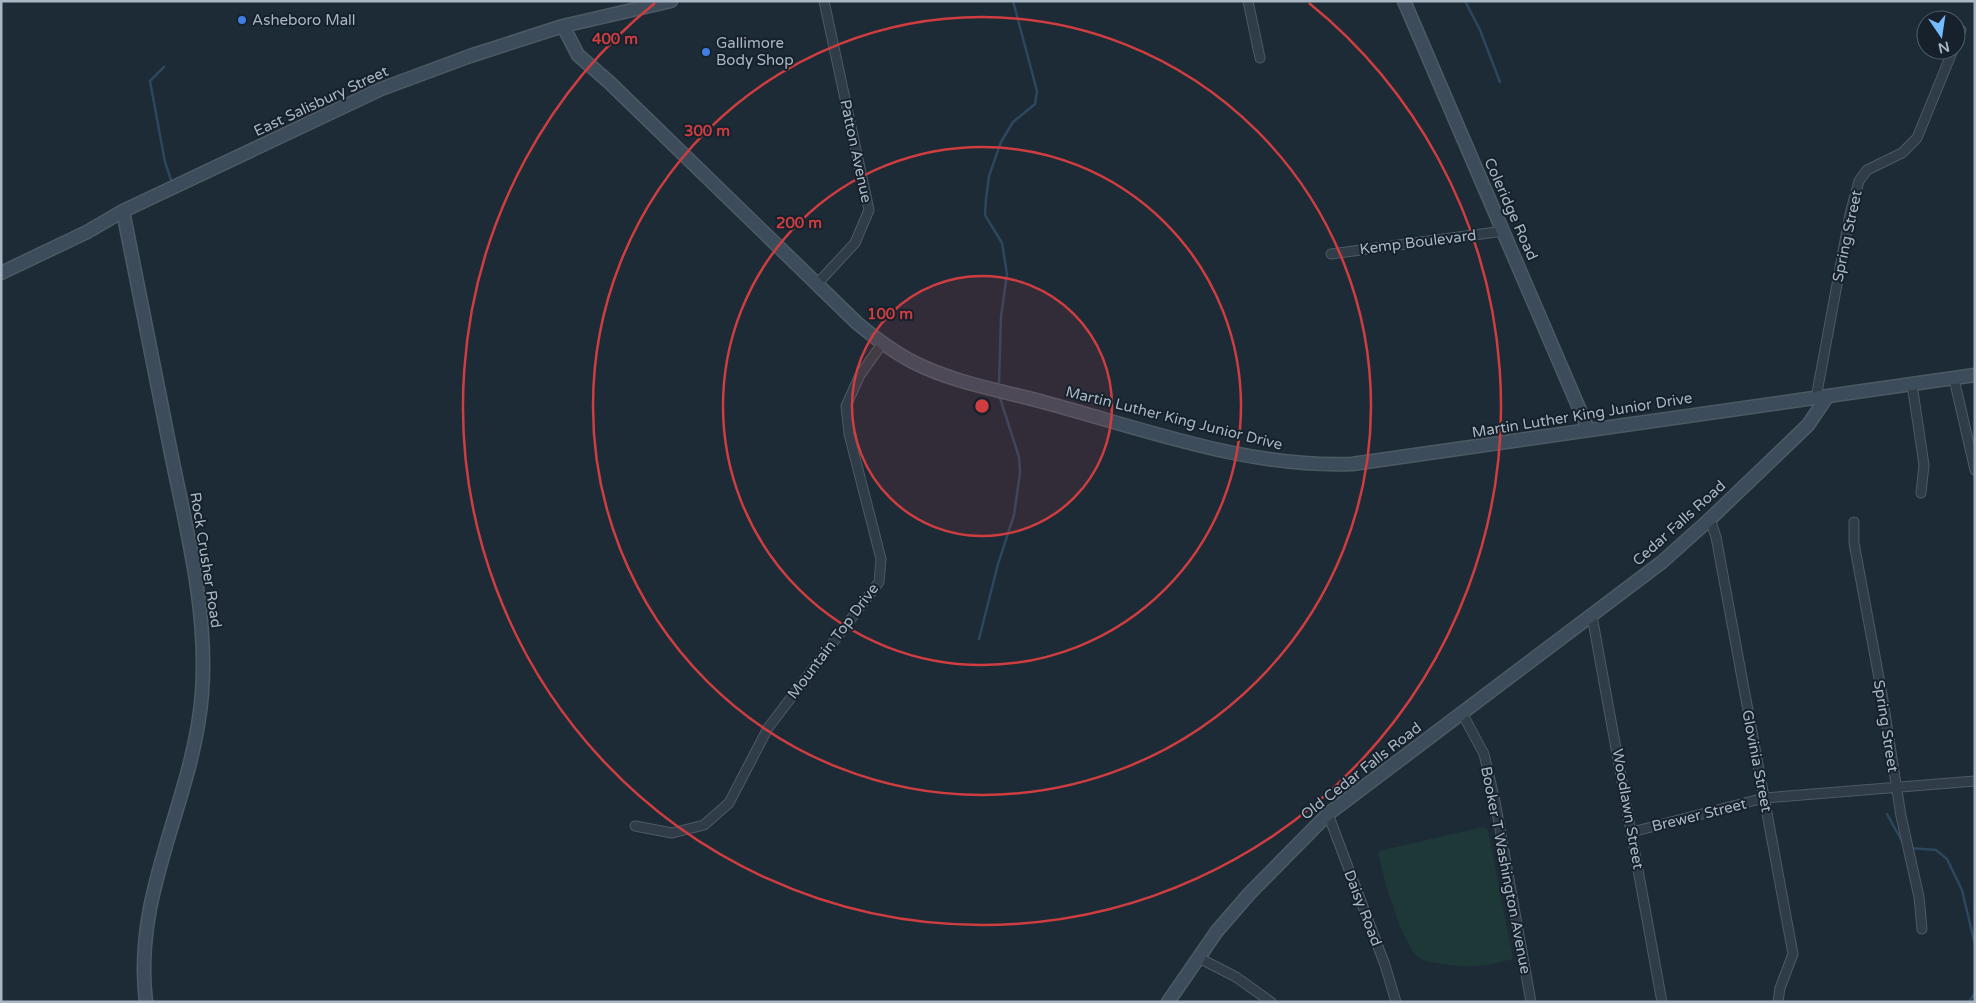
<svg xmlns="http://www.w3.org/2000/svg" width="1976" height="1003" font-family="'Varela Round',sans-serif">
<rect width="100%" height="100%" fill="#1c2b36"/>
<path fill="#1e3737" d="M1483 827 1488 830 1513 959C1481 967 1473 968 1441 964 1433 962 1422 962 1416 955 1400 936 1382 876 1378 851Z"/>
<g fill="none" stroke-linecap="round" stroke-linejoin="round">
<path stroke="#2c475e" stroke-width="2.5" d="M1465 1 1480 30 1500 82
M164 67 150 81 165 162 171 180
M999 382 1001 317 1007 274 1002 243 985 215 986 199 989 176 1001 142 1013 122 1035 104 1037 91 1013 1
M979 639 998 564 1014 515 1020 473 1019 457 1000 398
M1887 814 1903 843
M1909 848 1936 850 1947 859 1962 890 1975 945
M1969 1002 1975 993"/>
<defs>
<path id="street" d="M1248 1 1260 58
M1956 42 1961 30
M1331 254 1504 231
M817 284 855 243 869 210 824 1
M1954 379 1975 470
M1912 384 1924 465 1921 493
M1816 398 1850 214 1859 181 1867 170 1902 153 1917 138 1953 50
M1710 519 1716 537 1793 954 1780 988 1778 1002
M1854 522V543L1882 694 1901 816 1919 897 1922 929
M1592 616 1662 1002
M1462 713 1484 754 1495 801 1531 1002
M1328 814 1385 965 1396 1002
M635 826 672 833 704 825 729 803 768 728 879 582 881 559 849 434 846 406 860 375 882 344
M1632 832 1764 798 1975 781
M1197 957 1236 977 1271 1002"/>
<path id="secondary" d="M1404 1 1588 429
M563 26 578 55 609 82 857 323C875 338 892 351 913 362 954 383 1004 391 1047 403 1147 430 1248 468 1352 464L1975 375
M123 211C139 291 155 372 171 453 187 532 208 612 202 693 194 800 132 891 146 1002
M1 273 87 232 123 211 381 89 470 56 563 26 671 1
M1168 1002 1217 931 1250 893 1328 814 1662 562 1710 519 1808 425 1827 397"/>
</defs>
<use href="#street" stroke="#4d5a65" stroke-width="11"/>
<use href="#secondary" stroke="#4d5a65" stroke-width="15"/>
<use href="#street" stroke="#303c47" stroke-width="9"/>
<use href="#secondary" stroke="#3d4c5a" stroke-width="12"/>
</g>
<circle cx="982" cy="406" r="130" fill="#cf3d40" fill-opacity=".12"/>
<g fill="none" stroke="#cf3d40" stroke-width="2.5">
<circle cx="982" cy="406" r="130"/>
<circle cx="982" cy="406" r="259"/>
<circle cx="982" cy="406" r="389"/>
<path d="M1309 3A519 519 0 1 1 655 3"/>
</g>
<g fill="#3f7fe0" stroke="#16212b" stroke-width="2">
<circle cx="242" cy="20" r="5"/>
<circle cx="706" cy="52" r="5"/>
</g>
<g text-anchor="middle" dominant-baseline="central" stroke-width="4" stroke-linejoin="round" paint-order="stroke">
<g font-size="15" fill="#a9b7c5" stroke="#16212b" text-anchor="start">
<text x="252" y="20">Asheboro Mall</text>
<text x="716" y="43">Gallimore<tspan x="716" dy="17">Body Shop</tspan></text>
</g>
<g font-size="15" fill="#a9b7c5" stroke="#16212b">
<text transform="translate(321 101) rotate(-25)">East Salisbury Street</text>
<text transform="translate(856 151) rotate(78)">Patton Avenue</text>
<text transform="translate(1511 209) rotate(66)">Coleridge Road</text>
<text transform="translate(1847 236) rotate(-78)">Spring Street</text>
<text transform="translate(1418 242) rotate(-7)">Kemp Boulevard</text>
<text transform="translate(1582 415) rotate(-9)">Martin Luther King Junior Drive</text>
<text transform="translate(1174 418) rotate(14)">Martin Luther King Junior Drive</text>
<text transform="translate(1679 523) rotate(-42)">Cedar Falls Road</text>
<text transform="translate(206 560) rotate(81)">Rock Crusher Road</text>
<text transform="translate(833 641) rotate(-53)">Mountain Top Drive</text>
<text transform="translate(1886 726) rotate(81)">Spring Street</text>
<text transform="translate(1757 761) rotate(79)">Glovinia Street</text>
<text transform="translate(1361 771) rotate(-38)">Old Cedar Falls Road</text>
<text transform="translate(1628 809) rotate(80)">Woodlawn Street</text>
<text transform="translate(1699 815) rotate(-14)">Brewer Street</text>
<text transform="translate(1506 870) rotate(79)">Booker T Washington Avenue</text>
<text transform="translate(1363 908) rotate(69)">Daisy Road</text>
</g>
</g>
<circle cx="982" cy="406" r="8" fill="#cf3d40" stroke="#16212b" stroke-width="2.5"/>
<g font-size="15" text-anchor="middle" font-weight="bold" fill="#cf3d40" stroke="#16212b" stroke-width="4" stroke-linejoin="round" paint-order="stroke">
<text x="615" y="44">400 m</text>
<text x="707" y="136">300 m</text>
<text x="799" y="228">200 m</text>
<text x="890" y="319">100 m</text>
</g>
<rect width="1976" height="1003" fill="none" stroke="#a9b7c5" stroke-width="5"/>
<g transform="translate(1941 35) rotate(167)"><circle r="24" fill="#16212b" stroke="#515d69"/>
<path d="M0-4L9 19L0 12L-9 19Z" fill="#74bbff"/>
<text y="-8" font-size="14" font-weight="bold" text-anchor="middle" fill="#a9b7c5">N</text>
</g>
</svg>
